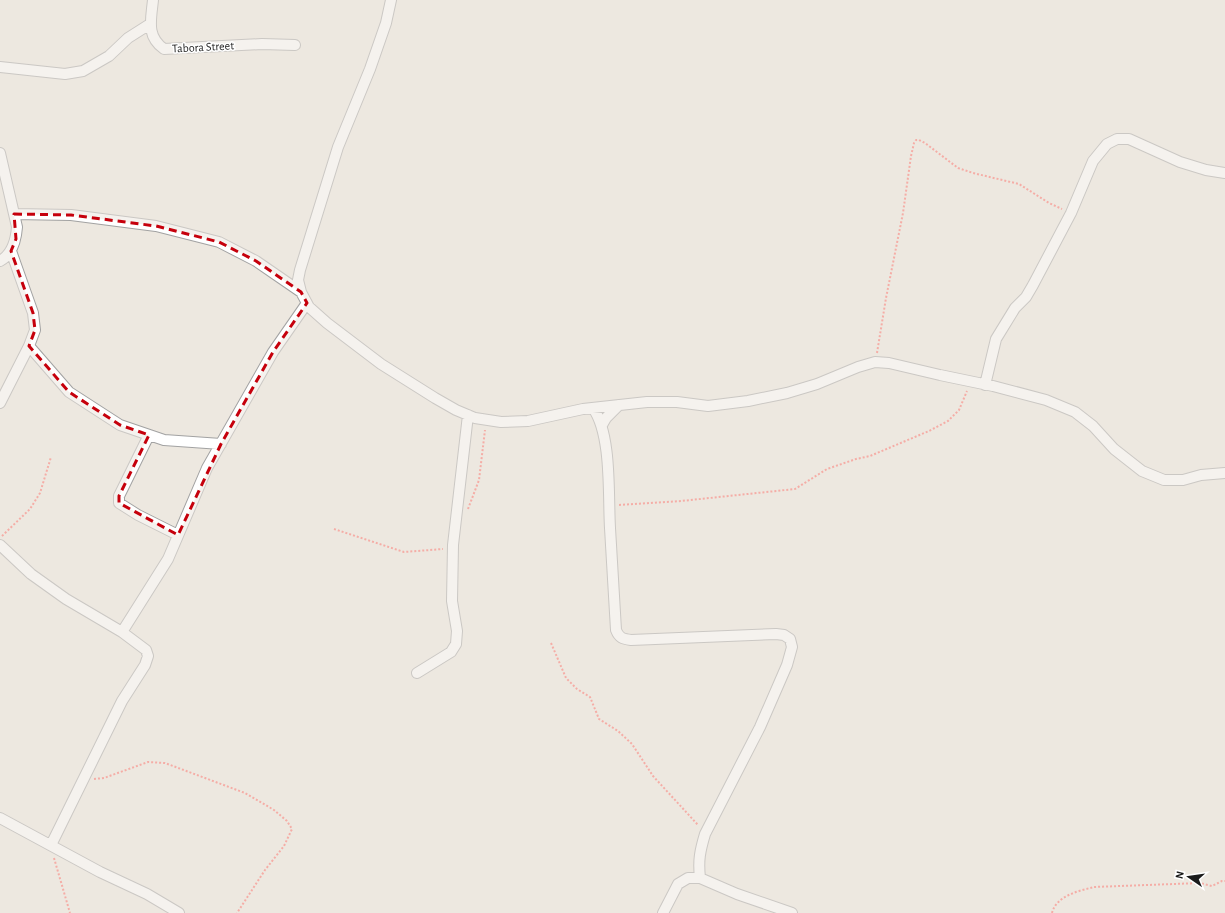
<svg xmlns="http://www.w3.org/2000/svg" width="1225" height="913" font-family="'Alegreya Sans',sans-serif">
<rect width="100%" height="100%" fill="#ede8e0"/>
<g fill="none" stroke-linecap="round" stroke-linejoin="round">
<defs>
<path id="minor" d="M153 0C151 20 146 36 164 49L262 44 295 45
M391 0 386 23 370 69 338 147 300 270 298 280 301 292 309 307 327 323 381 364 435 398 456 410 475 418 501 422 528 421 583 409 647 402H677L708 406 748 401 787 393 817 384 858 367 875 362 889 363 940 375 993 386 1046 400 1075 412 1093 426 1114 449 1142 471 1164 480H1183L1201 475 1225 473
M0 67 65 74 83 71 109 56 128 38 150 24
M0 153 17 227C16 240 13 254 0 261
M14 214 71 215 156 226 219 242 256 261 301 292
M29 346 69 392 120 425 164 440 221 444
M985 385 996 339 1015 308 1026 297 1033 285 1071 213 1093 161 1107 144 1117 139H1129L1180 162 1206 170 1225 173
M0 403 29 346 35 330 33 313 11 251
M593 408C612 435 608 495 610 528 612 562 614 596 616 630 619 638 623 639 631 640L776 634 784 635 790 639 792 647 787 665 760 727 705 834C700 851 698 860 700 878
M602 425 606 418 619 405
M149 435 119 496V503L138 515 178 535
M0 545 31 574 66 599 122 632
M417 673 451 652 456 644 457 631 452 601 453 545 468 415
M0 818 100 872 147 894 179 913
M51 845 122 701 145 665 148 656 146 650 122 632 168 559 207 468 273 352 307 303
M663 913 678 884 688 878H700L737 894 792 913"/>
</defs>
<use href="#minor" stroke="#a2a2a2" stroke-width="12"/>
<path stroke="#fe6760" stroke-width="2" stroke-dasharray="2 2" stroke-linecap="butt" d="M877 353 886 298 903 213 911 156 914 143 916 140H919L925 143 958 168 973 173 1019 184 1049 203 1062 209
M619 505 681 501 795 489 827 469 856 459 870 456 929 431 948 421 959 410 967 391
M468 509 479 480 485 430
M334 529 404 552 443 549
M2 536 30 509 40 493 51 457
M551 643 566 678 577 689 590 697 599 719 618 731 632 744 653 776 698 825
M94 779 104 778 148 762 165 763 245 793 274 810 287 821 292 829 284 846 265 870 237 913
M54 858 70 913
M1052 913C1056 896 1078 891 1094 887L1200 883 1212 886 1222 881H1225"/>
<use href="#minor" stroke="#fff" stroke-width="10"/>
</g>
<path d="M0 0H1225V913H0ZM14 214 71 215 156 226 219 242 256 261 301 292 307 303 273 352 221 444 178 535 119 503V496L149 435 120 425 69 392 29 346 35 330 33 313 11 251 16 239Z" fill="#ede8e0" fill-opacity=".55" fill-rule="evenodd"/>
<path fill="none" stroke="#c6000c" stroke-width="3" stroke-dasharray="8 5" stroke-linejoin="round" d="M14 214 71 215 156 226 219 242 256 261 301 292 307 303 273 352 221 444 178 535 119 503V496L149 435 120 425 69 392 29 346 35 330 33 313 11 251 16 239Z"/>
<g text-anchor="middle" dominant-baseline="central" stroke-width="3" stroke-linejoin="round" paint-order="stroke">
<g font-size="12" fill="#1b1b1b" stroke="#fff">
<text transform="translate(203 47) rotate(-3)">Tabora Street</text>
</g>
</g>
<g transform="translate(1189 877) rotate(283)" stroke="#ffffff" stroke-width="3" paint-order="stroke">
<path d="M0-3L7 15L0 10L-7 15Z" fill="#1b1b1b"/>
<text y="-6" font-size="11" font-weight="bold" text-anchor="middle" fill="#1b1b1b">N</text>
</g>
</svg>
